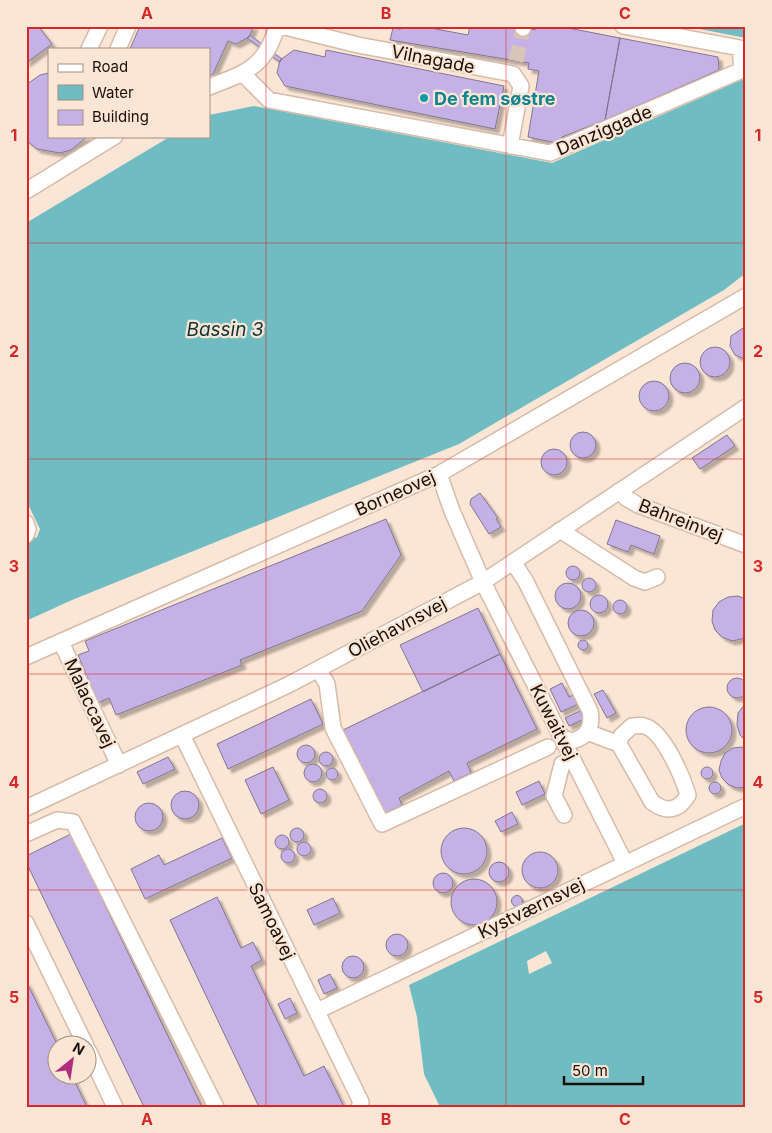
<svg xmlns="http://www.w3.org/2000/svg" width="772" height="1133" font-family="Inter,sans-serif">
<defs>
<filter id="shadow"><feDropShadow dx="4" dy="4" stdDeviation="1" flood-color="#0004"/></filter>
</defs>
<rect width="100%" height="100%" fill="#fbe5d5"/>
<path fill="#6fbdc3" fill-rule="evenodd" d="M684 26H746V38Z
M746 78V273L724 290 459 444 72 600 26 621V542L37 537 40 529 26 500V223L171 136H209V115L254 106 552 163Z
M746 823V1107H440L424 1074 417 1017 409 985ZM546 951 552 963 529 974 527 961Z"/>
<path fill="#c6b1e6" stroke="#807690" filter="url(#shadow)" d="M26 26H38L52 44 26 63Z
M140 26H254L249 37 236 44 228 41 213 74 209 76V49H130Z
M401 26H420L468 35 470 26H515L535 30 536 26H558L620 38 605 120 562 137 561 144 528 137 539 71 528 69 529 63 390 40 393 28 401 29Z
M250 35 282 59 280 62 247 38Z
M620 38 718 57 719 70 605 120Z
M294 50 325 57 326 50 504 86 495 129 285 86 277 73 280 60Z
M49 73V136H88L71 150 60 153 37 149 26 140V85L40 75Z
M743 328 746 329 745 359 735 355 730 346 731 336Z
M700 362a15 15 0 1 1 30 0a15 15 0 1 1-30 0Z
M670 378a15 15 0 1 1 30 0a15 15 0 1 1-30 0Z
M639 396a15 15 0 1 1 30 0a15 15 0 1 1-30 0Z
M570 445a13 13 0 1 1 26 0a13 13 0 1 1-26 0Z
M727 435 735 446 700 469 692 458Z
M541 462a13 13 0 1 1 26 0a13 13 0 1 1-26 0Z
M480 493 498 518 496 519 501 527 489 534 470 504 471 499Z
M386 519 401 555 362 611 240 660 242 665 116 715 109 698 98 703 78 655 89 651 85 641Z
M616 520 660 536 654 554 631 545 628 552 607 544Z
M566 573a7 7 0 1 1 14 0a7 7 0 1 1-14 0Z
M582 585a7 7 0 1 1 14 0a7 7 0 1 1-14 0Z
M555 596a13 13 0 1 1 26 0a13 13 0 1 1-26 0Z
M590 604a9 9 0 1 1 18 0a9 9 0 1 1-18 0Z
M738 596 746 599V638L732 641 722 637 715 630 712 621 713 610 719 602 728 597Z
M613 607a7 7 0 1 1 14 0a7 7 0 1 1-14 0Z
M478 608 500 654 423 692 400 645Z
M568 623a13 13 0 1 1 26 0a13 13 0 1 1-26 0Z
M578 645a5 5 0 1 1 10 0a5 5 0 1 1-10 0Z
M500 654 537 729 467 763 471 773 454 781 449 771 399 798 402 805 384 814 343 730Z
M727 688a10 10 0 1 1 20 0a10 10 0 1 1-20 0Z
M562 683 569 697 573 695 578 704 561 712 550 689Z
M603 690 616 713 607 718 594 694Z
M311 699 323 724 228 769 217 744Z
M746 703V741L740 735 737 725 738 713Z
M686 730a23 23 0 1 1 46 0a23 23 0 1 1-46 0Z
M580 711 584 719 569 726 565 718Z
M297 754a9 9 0 1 1 18 0a9 9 0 1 1-18 0Z
M742 747 746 749V787L737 788 729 785 722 778 719 770 721 761 725 753 733 748Z
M319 759a7 7 0 1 1 14 0a7 7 0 1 1-14 0Z
M168 757 175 769 143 784 137 772Z
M304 773a9 9 0 1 1 18 0a9 9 0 1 1-18 0Z
M701 773a6 6 0 1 1 12 0a6 6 0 1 1-12 0Z
M273 767 289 800 261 814 245 780Z
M326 774a6 6 0 1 1 12 0a6 6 0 1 1-12 0Z
M539 781 545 794 522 805 516 792Z
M709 788a6 6 0 1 1 12 0a6 6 0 1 1-12 0Z
M313 796a7 7 0 1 1 14 0a7 7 0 1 1-14 0Z
M171 805a14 14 0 1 1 28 0a14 14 0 1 1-28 0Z
M135 817a14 14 0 1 1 28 0a14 14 0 1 1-28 0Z
M512 812 518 824 501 832 495 821Z
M290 835a7 7 0 1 1 14 0a7 7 0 1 1-14 0Z
M441 851a23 23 0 1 1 46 0a23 23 0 1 1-46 0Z
M71 834 202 1107H144L26 862V856Z
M275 842a7 7 0 1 1 14 0a7 7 0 1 1-14 0Z
M222 838 232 858 145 899 131 869 159 855 164 865Z
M297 849a7 7 0 1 1 14 0a7 7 0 1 1-14 0Z
M281 856a7 7 0 1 1 14 0a7 7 0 1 1-14 0Z
M522 870a18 18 0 1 1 36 0a18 18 0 1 1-36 0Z
M489 872a10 10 0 1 1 20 0a10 10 0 1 1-20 0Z
M433 883a10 10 0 1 1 20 0a10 10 0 1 1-20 0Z
M451 902a23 23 0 1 1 46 0a23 23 0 1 1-46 0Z
M511.5 901a5.5 5.5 0 1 1 11 0a5.5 5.5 0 1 1-11 0Z
M217 897 241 948 253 942 262 960 251 966 304 1076 324 1066 344 1107H259L170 920Z
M333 898 340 913 314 925 307 910Z
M386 945a11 11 0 1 1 22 0a11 11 0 1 1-22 0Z
M342 967a11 11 0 1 1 22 0a11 11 0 1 1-22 0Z
M330 974 337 988 324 994 318 980Z
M26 981 58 1046V1076H72L87 1107H26Z
M290 998 297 1013 285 1019 278 1004Z"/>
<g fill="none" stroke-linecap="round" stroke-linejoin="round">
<path stroke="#d9c5b6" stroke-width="15" stroke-dasharray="15 8" stroke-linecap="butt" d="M516 61 523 28"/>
<defs>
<path id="minor" d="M281 26 358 45 513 74 521 86 510 146
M523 28V26
M89 49 100 26
M118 49 128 26
M243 74 269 100 550 153 742 70 740 48 623 26
M209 87C245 73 266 67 277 26
M26 191 115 136
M439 474 452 511 483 582 625 863
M619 491 626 498 638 505 746 545
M26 523 28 529 26 535
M560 530 634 578 645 582 657 577
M513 562 525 580 590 711C593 726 588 737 572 741L561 737
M61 642 119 765
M26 657 439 474 746 296
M318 669 327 684 333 728 382 824 548 747
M587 732 619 744 652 802C666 813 679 811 688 795 683 778 663 730 644 726 641 725 636 726 632 726L621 736 619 744
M182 735 361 1102 359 1107
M26 808 288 685 483 582 746 407
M564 815 554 796 562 764 572 759
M26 834 57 820 73 822 216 1107
M26 923 86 1046
M317 1011 746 806
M88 1050 115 1107"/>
</defs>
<use href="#minor" stroke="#d6bba8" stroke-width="18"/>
<use href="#minor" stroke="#fff" stroke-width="15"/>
</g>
<path fill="none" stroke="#d62828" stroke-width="1" stroke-opacity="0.55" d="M266 26V1107M506 26V1107M26 243H746M26 459H746M26 674H746M26 890H746"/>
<circle fill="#0f9aa8" stroke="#fbe5d5" stroke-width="2" cx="424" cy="98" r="5"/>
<g text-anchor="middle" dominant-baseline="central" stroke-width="4.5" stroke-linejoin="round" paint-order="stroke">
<g font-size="18" fill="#191009" stroke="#fbe5d5">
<text transform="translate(433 59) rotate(11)">Vilnagade</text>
<text transform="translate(604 130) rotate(-23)">Danziggade</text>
<text transform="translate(395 493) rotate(-24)">Borneovej</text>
<text transform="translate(681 520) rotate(21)">Bahreinvej</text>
<text transform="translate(397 627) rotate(-28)">Oliehavnsvej</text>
<text transform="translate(90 703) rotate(65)">Malaccavej</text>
<text transform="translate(554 722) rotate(63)">Kuwaitvej</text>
<text transform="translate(531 908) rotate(-26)">Kystværnsvej</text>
<text transform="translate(272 921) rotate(64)">Samoavej</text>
</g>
<g font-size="18" font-weight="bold" fill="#0d838f" stroke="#fbe5d5" text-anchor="start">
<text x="434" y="98">De fem søstre</text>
</g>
<g font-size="19" font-style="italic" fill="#0d3437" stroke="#fbe5d5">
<text x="225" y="329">Bassin 3</text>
</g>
</g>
<rect width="772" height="1133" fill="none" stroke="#fbe5d5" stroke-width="55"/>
<rect x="48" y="48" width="162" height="90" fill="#fbe5d5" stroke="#a19083"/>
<rect x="58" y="64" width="25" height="8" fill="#ffffff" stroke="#a19083"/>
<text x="92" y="72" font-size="15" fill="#191009">Road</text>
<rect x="58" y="85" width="25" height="15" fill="#6fbdc3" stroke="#a19083"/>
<text x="92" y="98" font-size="15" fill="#191009">Water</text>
<rect x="58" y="110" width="25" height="15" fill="#c6b1e6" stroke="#a19083"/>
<text x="92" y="122" font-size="15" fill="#191009">Building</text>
<g transform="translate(72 1060) rotate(30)"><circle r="24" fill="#fbe5d5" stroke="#a19083"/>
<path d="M0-4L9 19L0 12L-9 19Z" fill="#af2f7c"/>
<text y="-8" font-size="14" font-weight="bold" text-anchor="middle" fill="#191009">N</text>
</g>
<path d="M564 1076v8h79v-8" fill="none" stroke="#191009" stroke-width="2.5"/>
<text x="572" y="1076" font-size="15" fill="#191009" stroke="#fbe5d5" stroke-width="4" paint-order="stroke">50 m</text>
<rect x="28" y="28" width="716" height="1078" fill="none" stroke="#d62828" stroke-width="2"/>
<g font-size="16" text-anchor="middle" font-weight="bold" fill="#d62828">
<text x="147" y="19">A</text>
<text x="386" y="19">B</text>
<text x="625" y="19">C</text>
<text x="14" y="141">1</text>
<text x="758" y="141">1</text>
<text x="14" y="357">2</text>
<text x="758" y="357">2</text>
<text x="14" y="572">3</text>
<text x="758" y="572">3</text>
<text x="14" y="788">4</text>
<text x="758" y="788">4</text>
<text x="14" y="1003">5</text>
<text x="758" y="1003">5</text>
<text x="147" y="1125">A</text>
<text x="386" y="1125">B</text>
<text x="625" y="1125">C</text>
</g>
</svg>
